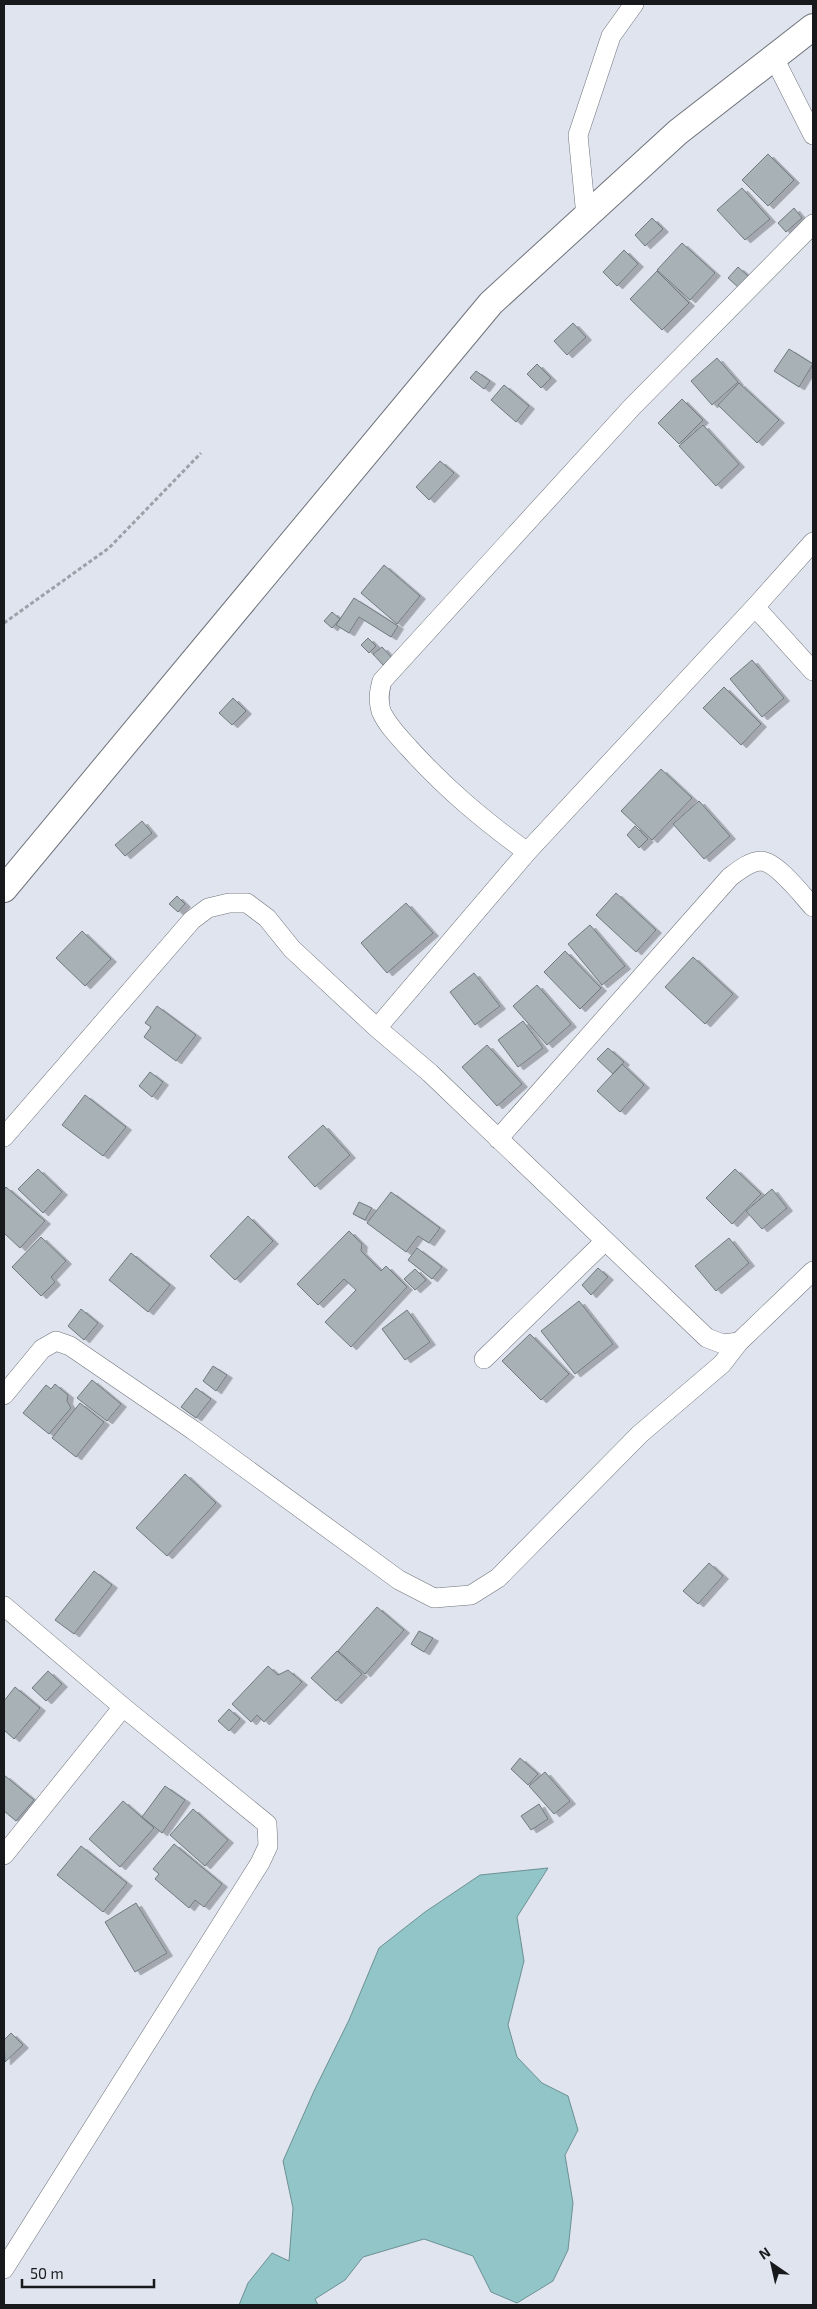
<svg xmlns="http://www.w3.org/2000/svg" width="817" height="2309" font-family="'Exo 2',sans-serif">
<defs>
<filter id="shadow"><feDropShadow dx="5.5" dy="3" stdDeviation="0" flood-color="#0004"/></filter>
</defs>
<rect width="100%" height="100%" fill="#dfe4ee"/>
<path fill="#91c5c7" stroke="#6c9194" d="M548 1868 517 1917 524 1961 508 2025 517 2057 542 2083 568 2096 578 2130 565 2155 573 2203 568 2250 553 2281 517 2303 491 2292 473 2256 424 2239 363 2257 345 2280 315 2299 318 2305H239L248 2283 272 2253 289 2261 293 2208 283 2161 314 2091 349 2020 379 1948 425 1912 480 1875Z"/>
<path fill="#a7b1b6" stroke="#707a7f" filter="url(#shadow)" d="M768 154 794 180 768 206 742 180Z
M742 188 770 219 745 240 717 210Z
M794 208 802 218 786 232 778 223Z
M652 218 663 229 645 246 635 235Z
M682 243 715 273 690 300 657 270Z
M624 250 638 264 617 286 603 272Z
M738 267 748 276 739 288 728 278Z
M657 271 689 303 662 330 630 299Z
M573 323 586 337 567 355 554 341Z
M789 349 813 364 799 387 774 371Z
M717 358 738 382 712 405 691 381Z
M537 364 551 378 541 388 527 374Z
M476 371 490 381 484 389 470 378Z
M739 383 779 420 757 443 718 405Z
M504 385 529 406 516 422 491 400Z
M682 399 703 420 679 444 658 423Z
M703 425 739 464 716 486 679 446Z
M440 461 454 473 429 500 416 487Z
M384 565 420 596 397 624 361 593Z
M354 598 398 626 391 637 359 617 349 633 336 625Z
M332 612 340 619 332 628 324 621Z
M368 638 376 646 369 653 361 645Z
M382 647 392 658 383 665 373 654Z
M752 660 784 698 762 717 730 679Z
M724 687 761 724 741 745 703 708Z
M233 698 246 711 232 725 219 713Z
M661 769 692 798 652 840 621 811Z
M699 801 730 836 704 859 673 824Z
M142 821 152 833 125 856 115 845Z
M635 826 648 839 639 848 627 835Z
M616 893 656 930 636 952 596 915Z
M177 896 185 904 178 912 169 904Z
M406 903 433 933 387 973 361 943Z
M590 925 625 966 602 985 568 944Z
M82 931 111 959 85 986 56 958Z
M565 951 601 988 580 1009 544 972Z
M693 957 733 994 705 1024 665 987Z
M474 973 500 1006 475 1025 450 992Z
M537 985 571 1024 547 1045 513 1006Z
M157 1006 196 1035 176 1061 144 1037 151 1027 145 1023Z
M523 1021 543 1048 518 1067 498 1040Z
M487 1045 522 1084 497 1106 462 1067Z
M608 1048 624 1062 613 1074 597 1059Z
M622 1064 644 1085 620 1112 597 1091Z
M150 1072 163 1082 152 1097 139 1086Z
M85 1095 126 1127 103 1156 62 1125Z
M323 1125 350 1155 315 1187 288 1157Z
M38 1169 62 1192 43 1213 18 1189Z
M735 1169 761 1194 732 1224 706 1198Z
M6 1187 45 1221 20 1248 4 1233V1190Z
M772 1189 787 1208 762 1229 746 1211Z
M391 1192 440 1228 429 1243 418 1236 406 1252 367 1223Z
M359 1202 372 1208 365 1220 353 1214Z
M248 1216 273 1241 235 1280 210 1256Z
M349 1231 362 1244 361 1251 381 1271 386 1266 407 1287 351 1347 325 1322 356 1290 344 1279 318 1305 297 1284Z
M41 1237 66 1261 51 1277 55 1282 41 1296 12 1267Z
M729 1238 749 1263 716 1291 695 1266Z
M417 1248 442 1267 432 1279 408 1260Z
M131 1253 170 1285 148 1312 109 1280Z
M598 1268 608 1277 591 1295 582 1285Z
M415 1269 426 1280 415 1290 404 1279Z
M579 1301 613 1344 575 1374 541 1331Z
M81 1309 98 1323 84 1340 68 1326Z
M407 1310 430 1342 405 1360 382 1329Z
M530 1334 569 1374 541 1400 502 1361Z
M213 1366 227 1375 216 1391 203 1381Z
M92 1380 121 1404 107 1421 77 1398Z
M55 1384 68 1395 67 1401 71 1408 49 1434 23 1413 46 1385 51 1389Z
M196 1388 211 1399 196 1418 181 1407Z
M80 1403 104 1422 76 1457 52 1438Z
M185 1474 216 1503 167 1556 136 1528Z
M709 1563 723 1576 698 1604 683 1591Z
M94 1571 112 1585 74 1634 55 1620Z
M377 1607 404 1630 365 1674 338 1651Z
M419 1631 433 1638 424 1652 411 1644Z
M337 1651 362 1674 336 1701 311 1678Z
M268 1666 278 1675 288 1670 302 1682 264 1722 257 1715 251 1722 232 1704Z
M48 1671 62 1684 46 1701 32 1688Z
M15 1687 40 1708 14 1739 4 1730V1701Z
M229 1709 240 1719 229 1731 218 1721Z
M520 1758 538 1774 528 1785 511 1769Z
M545 1772 570 1801 554 1814 529 1786Z
M4 1775 34 1800 16 1821 4 1811Z
M165 1786 185 1800 162 1833 142 1817Z
M123 1801 154 1828 120 1867 89 1839Z
M539 1804 548 1819 531 1830 521 1816Z
M193 1809 228 1840 205 1866 170 1835Z
M174 1844 222 1884 204 1907 195 1900 189 1908 155 1879 159 1874 153 1869Z
M81 1846 127 1883 103 1912 57 1875Z
M136 1903 167 1953 135 1972 105 1922Z
M11 2033 23 2045 5 2062 4 2040Z"/>
<g fill="none" stroke-linecap="round" stroke-linejoin="round">
<defs>
<path id="minor" d="M774 58 813 135
M586 216 578 135 611 36 634 4
M755 607 813 671
M527 852C482 819 446 789 409 748 399 737 387 725 381 711 378 700 379 692 382 681L632 407 813 224
M377 1028 527 852 755 607 813 542
M4 1137 192 920 208 908 229 903H247L267 918 292 949 377 1028 430 1073 707 1338 723 1344 739 1342 813 1271
M498 1139 730 877C738 871 750 861 761 861 777 862 802 895 813 907
M484 1359 605 1241
M4 1395 42 1349 56 1341 70 1346 193 1430 399 1580 434 1598 471 1595 498 1578 640 1434 722 1364 739 1342
M4 1606 123 1707 267 1824 268 1846 260 1863 4 2269
M4 1855 123 1707"/>
<path id="secondary" d="M4 889 491 303 678 132 813 27"/>
</defs>
<use href="#minor" stroke="#6f737b" stroke-width="20"/>
<use href="#secondary" stroke="#6f737b" stroke-width="28"/>
<path stroke="#9ca0a8" stroke-width="3" stroke-dasharray="4 2.5" stroke-linecap="butt" d="M4 623 109 548 201 453"/>
<use href="#minor" stroke="#fff" stroke-width="19"/>
<use href="#secondary" stroke="#fff" stroke-width="26"/>
</g>
<rect width="817" height="2309" fill="none" stroke="#17191c" stroke-width="10"/>
<g transform="translate(772 2264) rotate(326)" stroke="#dfe4ee" stroke-width="4" paint-order="stroke">
<path d="M0-4L9 19L0 12L-9 19Z" fill="#17191c"/>
<text y="-8" font-size="14" font-weight="bold" text-anchor="middle" fill="#17191c">N</text>
</g>
<path d="M22 2279v8h132v-8" fill="none" stroke="#17191c" stroke-width="2.5"/>
<text x="30" y="2279" font-size="15" fill="#17191c" stroke="#dfe4ee" stroke-width="4" paint-order="stroke">50 m</text>
</svg>
